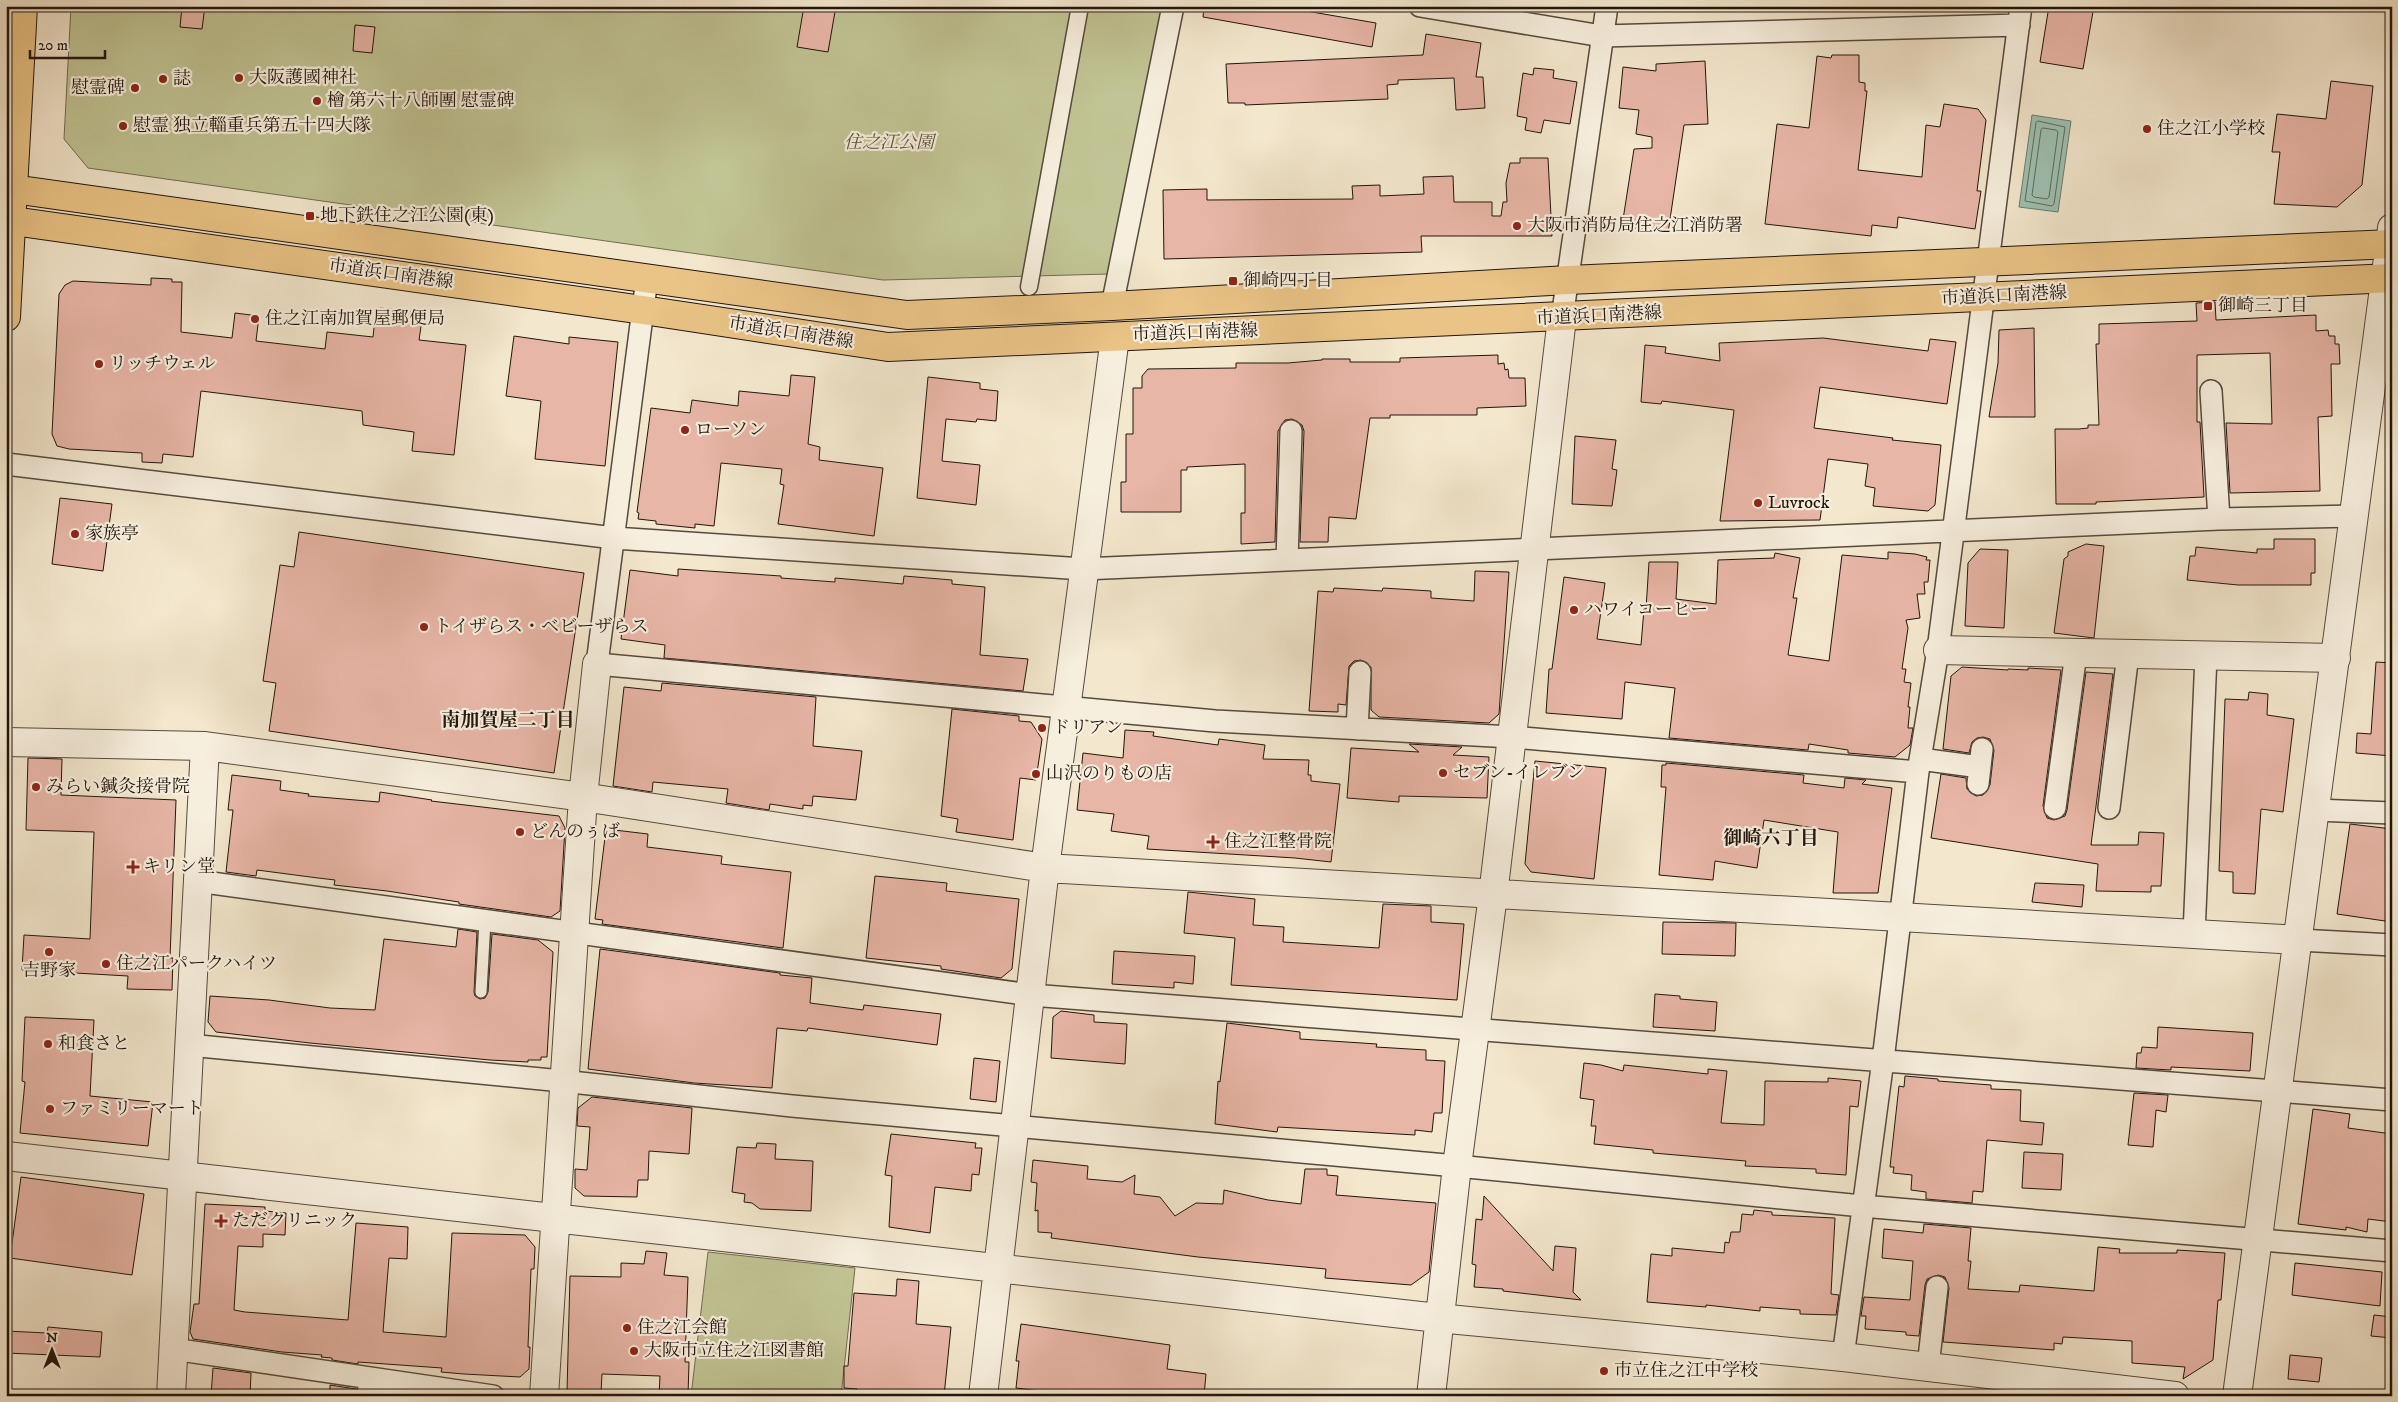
<svg xmlns="http://www.w3.org/2000/svg" width="2398" height="1402" font-family="'IM FELL DW Pica','Noto Serif JP',serif">
<rect width="100%" height="100%" fill="#f3e7cd"/>
<filter id="stains"><feTurbulence type="fractalNoise" baseFrequency=".004" numOctaves="4"/><feColorMatrix values="0 0 0 0 .2 0 0 0 0 .09 0 0 0 0 .02 0 0 0 .5 -.17"/></filter>
<radialGradient id="worn" r=".72"><stop offset=".6" stop-color="#630" stop-opacity="0"/><stop offset="1" stop-color="#630" stop-opacity=".3"/></radialGradient>
<path fill="#c1c494" stroke="#716c50" d="M71 6H1162L1109 274 883 280 88 168 64 139Z
M708 1252 855 1268 841 1396H691Z"/>
<path fill="#9dc1b1" stroke="#6b7c6f" d="M2032 115 2071 121 2058 212 2019 207Z"/>
<g fill="none" stroke-linecap="round" stroke-linejoin="round">
<path stroke="#5f6b5f" stroke-width="1" d="M2038 121 2065 127 2054 204 2052 206 2025 201 2036 123Z
M2043 128 2056 130 2058 132 2049 197 2047 199 2034 197 2032 195 2041 130Z"/>
</g>
<path fill="#e8b6a7" stroke="#21150d" d="M182 6H205L202 29 180 27Z
M804 6H836L828 52 797 47Z
M1204 6H1277L1376 23 1372 47 1203 17Z
M2049 6H2094L2083 69 2040 62Z
M355 25 375 27 372 53 353 51Z
M1426 34 1481 43 1476 77H1483L1485 108 1456 110 1454 78 1398 80V84L1387 85 1388 99 1245 105V103H1228L1226 64 1423 55Z
M1832 55H1859V82L1865 83V91H1867L1858 170 1922 177 1926 125 1940 127 1944 104 1978 109 1986 120 1977 191H1981L1975 229 1898 217 1897 228 1872 225 1871 236 1765 224 1777 124 1809 128 1817 56 1831 58Z
M1705 61 1708 124 1684 125 1668 233 1622 226 1634 149 1652 148V137L1636 134 1639 110 1619 108 1623 67 1656 71V64Z
M1534 68 1554 70 1553 78 1577 82 1570 124 1544 120 1541 133 1525 130 1527 118 1517 116 1523 73 1533 75Z
M2331 81 2373 86 2362 185 2337 207 2274 204 2280 152H2272L2277 114 2326 119Z
M1520 158H1548L1552 236H1421L1422 252 1164 259 1163 190 1207 189V200L1353 199 1352 186 1380 185V196L1424 194 1423 177 1453 176 1454 202H1492V216H1501L1503 202H1507L1506 183 1510 163H1520Z
M151 278 172 279V282H182L181 332 232 338 235 313 259 316 256 341 325 349 327 332 373 337 376 310H379L380 308 423 313 419 340 466 345 454 455 412 451 414 432 363 425 362 411 201 391 193 457 163 454 162 463 142 462V453L69 449 57 446 52 434 59 294 65 285 73 281 151 285Z
M2215 302 2216 320 2316 315V331L2328 330 2329 336H2335V344H2339L2340 364H2331L2332 416 2318 417 2320 491 2230 493 2226 423 2272 424 2270 353 2197 355V422H2200L2204 497 2096 502V504H2056L2055 429H2079L2088 428V425H2099L2096 344H2099V324L2197 321 2196 303Z
M2034 328 2035 417H1989L1998 363 1999 330Z
M514 336 569 344V337L618 342 605 466 535 459 541 401 506 396Z
M1823 338 1928 351 1930 339 1956 342 1947 404 1820 387 1814 428 1893 438 1892 440 1941 445 1935 505 1928 511 1873 506 1875 488 1865 486 1868 464 1828 459 1820 520 1720 521 1734 410 1662 401 1661 404 1641 402 1645 345 1666 347 1665 353 1720 361 1719 343Z
M1498 355V364L1504 363 1505 370 1508 369 1509 378H1525L1526 406 1477 408V415H1390V418H1370L1356 519 1329 517 1328 542H1300L1304 431 1302 425 1292 419 1285 420 1278 431 1275 542 1241 544V513H1245V464L1187 467V470H1181V512H1121V482H1126V434H1133V388H1142V376L1148 369 1236 368V363H1288L1322 360V359H1350V362H1400V358Z
M791 375 815 377 808 444 820 447 819 460 883 468 874 536 778 524 784 485 780 484 782 469 721 463 714 526 695 524V528L656 524V521L638 519 639 513 637 512 651 408 690 413 692 400 738 406 739 391 789 396Z
M928 377 980 383V389L998 391 996 421 977 419 976 422 946 419 942 461 980 465 976 505 917 498Z
M1575 436 1616 440 1612 469 1617 470 1612 506 1572 504Z
M60 498 112 504 103 571 52 564Z
M299 532 584 573 554 773 269 731 276 683 263 681 280 565 294 567Z
M2274 539H2315V573H2311V585H2238L2187 580 2190 556H2195L2196 547 2257 553V549H2274Z
M2086 544 2104 546 2094 638 2054 633 2064 559 2068 556V552Z
M1980 549 2008 550 2004 628 1965 626 1968 563Z
M1888 552 1915 554 1927 557 1926 560H1930L1928 582H1924L1925 594H1917L1920 618 1906 620 1908 628 1902 669H1906L1904 682 1911 683 1908 707H1910L1908 728H1913L1910 745 1895 757 1848 753V750L1809 744 1808 750 1669 738 1675 688 1625 682 1622 719 1546 713 1549 669H1552L1564 577 1605 583 1597 639 1641 645 1644 609H1646L1649 562H1678L1676 599 1716 604 1718 560 1774 558 1775 553 1800 558 1793 598H1797L1788 655 1829 661 1842 555 1888 559Z
M678 569 781 576V578L835 582V578L903 584 904 576 952 580V584L985 587 980 655 1028 659 1023 691 664 658 665 645 621 639 630 570 678 576Z
M1475 571 1509 572 1499 714 1489 723 1379 717 1371 710V667L1361 660 1354 661 1349 666 1346 705 1338 704V712L1309 711 1318 591 1333 592 1334 588 1382 591 1383 588 1431 591V598L1474 601Z
M2376 662 2392 663V756L2356 753 2357 733 2371 734Z
M1962 667 2008 670V669L2028 670V668L2061 670 2043 806 2047 818 2054 820 2065 816 2067 810 2086 672 2113 674 2091 845H2138L2139 832 2164 833 2161 886H2151V892L2096 891 2098 864 1931 838 1941 774 1966 778 1967 789 1976 796 1983 795 1990 785 1994 750 1990 739 1983 737 1977 738 1972 742 1969 753 1943 749 1951 676Z
M662 683 816 697 813 746 862 751 856 800 813 796 812 806 803 805V809L770 804 769 810 726 803 728 789 653 782 652 792 613 786 624 687 661 691Z
M2249 692 2268 694 2267 715 2294 719 2283 812 2261 809 2255 894 2233 893V872L2219 871 2225 699 2248 700Z
M952 709 1019 716V721L1031 722 1042 739 1036 780 1020 778 1013 840 956 832 958 819 941 816Z
M1125 730 1154 732 1153 736 1218 745 1219 739 1265 745 1263 759 1309 760 1308 775H1311V781L1340 784 1331 862 1295 858 1147 849 1149 836 1111 831 1114 814 1077 810 1083 753 1123 758Z
M1409 744 1462 747 1453 755 1489 757 1487 798 1399 796V802L1347 798 1351 748 1419 752Z
M28 758 62 759 61 795 176 800 170 958H173L172 990 127 989 128 976 22 970 24 935 90 939 94 832 26 830Z
M1535 761 1606 768 1594 879 1531 872 1525 864Z
M1666 763 1804 775 1803 783 1844 788 1845 778 1866 780 1862 784 1892 788 1878 893H1833L1838 832 1764 820 1757 868 1715 861 1713 880 1659 875 1666 787H1661L1662 765H1666Z
M232 775 281 781 280 790 309 794 308 796 379 802 380 792 432 800 431 801 559 816 565 828 560 911 551 917 459 904V902L387 891 334 885 335 880 318 878 257 870 256 876 226 872 233 810H228Z
M2350 824 2392 829V922L2337 914Z
M606 829 648 834 647 847 722 856 721 864 791 872 783 948 602 924 603 920 595 919Z
M875 876 947 883 946 891 1019 899 1012 969 1001 978 941 969V966L866 958Z
M2035 883 2084 885 2082 907 2032 902Z
M1188 892 1255 899 1253 925 1284 927 1283 942 1379 948 1383 904 1431 906V922L1464 924 1457 1000 1231 985 1235 938 1184 933Z
M1663 922 1736 923 1735 956 1662 954Z
M458 929 477 932 474 992 475 996 480 999 485 998 488 992 492 934 538 940 553 952 547 1057H541V1060H528V1062L490 1060 310 1043 216 1032 208 1022 210 996 269 1000 330 1008 375 1010 384 939 456 947Z
M600 949 780 973V975L812 978 810 1003 863 1010 864 1005 941 1014 937 1045 808 1028 807 1031 777 1028 772 1088 694 1083 588 1069Z
M1114 951 1195 956 1193 984 1174 982V988L1112 984Z
M1655 994 1680 996V999L1717 1002 1715 1031 1653 1027Z
M1061 1011 1094 1015V1022L1127 1024 1125 1064 1051 1058 1053 1017Z
M25 1017 94 1020 90 1096 153 1102 148 1146 20 1133 25 1082 22 1081Z
M1227 1023 1300 1032V1039L1377 1044 1376 1047 1426 1050V1060L1445 1061 1442 1113H1434L1432 1132 1415 1130V1135L1278 1127 1277 1132 1215 1124 1218 1081 1220 1082Z
M2158 1027 2253 1033 2250 1071 2171 1067V1070L2136 1068 2137 1053H2141L2142 1047 2157 1048Z
M974 1058 1000 1061 996 1102 970 1099Z
M1584 1063 1601 1065 1623 1071 1624 1065 1708 1074V1069L1727 1071 1721 1123 1764 1125 1765 1081 1828 1082V1078L1861 1081 1858 1107 1850 1106 1846 1175 1816 1173V1169L1745 1166 1746 1161 1653 1153V1150L1594 1144 1596 1126H1591L1594 1100 1580 1098Z
M1905 1076 1938 1079V1081L1991 1085V1089L2021 1090 2020 1121 2044 1123 2042 1145 1987 1140 1983 1192 1973 1191 1972 1203 1926 1199V1192L1911 1190 1912 1175 1893 1173 1894 1167H1890L1899 1086 1904 1087Z
M2134 1093 2168 1095 2166 1112 2156 1110 2153 1147 2128 1145Z
M592 1097 692 1108 689 1154 649 1151 648 1180H638L637 1197 584 1196 575 1188V1169L587 1170 590 1127 577 1126 578 1108Z
M2313 1109 2350 1114 2348 1128 2392 1134V1222L2368 1219 2367 1232 2346 1227V1230L2298 1224Z
M891 1134 976 1143 975 1148H982L979 1175 972 1174 971 1191 935 1187 930 1233 889 1227 892 1176 885 1175Z
M757 1143 776 1144 775 1159 813 1161 811 1211 760 1209 752 1203 744 1202 745 1194 732 1192 737 1147 756 1148Z
M2024 1152 2063 1154 2061 1190 2022 1188Z
M1033 1160 1088 1166 1087 1179 1122 1182 1135 1175 1134 1194 1160 1197 1175 1216 1196 1203 1223 1204 1224 1190 1268 1200 1301 1204 1305 1169H1327V1175L1338 1176 1336 1195 1436 1203 1429 1272 1411 1285 1325 1278 1326 1269 1198 1257 1051 1238 1052 1233 1038 1232V1210L1035 1211 1037 1183 1031 1182Z
M21 1177 144 1194 132 1275 10 1258Z
M1484 1196 1553 1271 1555 1246 1576 1248 1573 1292 1581 1300 1503 1291V1289L1474 1287 1476 1265 1472 1264 1476 1219 1482 1220Z
M205 1204 265 1207V1211L286 1213 285 1235 263 1234V1247L238 1246 234 1310 245 1312 348 1320 356 1223 408 1227 407 1259 389 1258 383 1332 446 1337 452 1233 525 1235 535 1247 534 1269H531L528 1347H530L529 1369 520 1377 464 1374 441 1372 442 1368 358 1362V1364L332 1360V1358L321 1357 322 1355 282 1352 193 1339 190 1332 194 1304H199Z
M1754 1210 1772 1212V1215L1835 1218 1831 1294 1839 1295 1836 1315 1800 1314V1310L1760 1307V1311L1706 1305V1307L1647 1302 1651 1254 1672 1256V1248L1724 1253 1725 1242 1729 1243 1731 1232H1740L1742 1214 1753 1215Z
M1924 1224 1971 1228 1968 1261H1971L1968 1289 2019 1292 2020 1285 2094 1291 2098 1247 2120 1249 2119 1253H2177V1250L2225 1253 2221 1300H2218L2213 1360 2183 1379 2185 1367 2132 1363V1341L2063 1337 2062 1344 2054 1343V1350L1943 1342 1949 1288 1945 1277 1938 1275 1927 1279 1925 1285 1919 1336 1906 1335V1332L1865 1329 1866 1316H1861L1864 1297 1910 1300 1913 1261 1882 1258 1884 1229 1923 1233Z
M646 1251 667 1253 664 1275 688 1277 685 1362H689L688 1396H659L660 1376 602 1374 601 1393 567 1392 570 1276 621 1277V1263L644 1264Z
M2295 1263 2382 1272 2380 1306 2292 1295Z
M897 1279 919 1281 916 1324 951 1327 944 1396H856L857 1389 844 1388V1366H848L854 1293 896 1296Z
M2374 1315 2392 1317V1338L2371 1336Z
M1021 1324 1170 1345 1167 1369 1206 1374 1204 1396H1081L1016 1388 1019 1361H1016Z
M48 1327 102 1332 100 1357 6 1353V1331L47 1333Z
M2290 1355 2322 1358 2319 1382 2288 1379Z
M213 1368 251 1373 250 1396H211Z
M330 1385 356 1389V1396H330Z"/>
<g fill="none" stroke-linecap="round" stroke-linejoin="round">
<defs>
<path id="service" d="M481 992 485 921"/>
<path id="pedestrian" d="M1029 287 1080 6"/>
<path id="minor" d="M1420 6 1602 36 2019 25
M647 278 597 664 1215 721 1512 737 1918 772
M1112 306 1173 6
M1562 318 1607 6
M2211 391 2219 519
M6 464 614 538 1083 569 2219 519 2354 516
M1287 560 1291 431
M1357 729 1360 672
M1920 759 1980 767
M1978 784 1982 749
M2055 808 2076 653
M2109 808 2128 654
M2315 810 2392 813
M197 881 1031 995 2392 1100
M2194 934 2206 656
M2299 940 2392 945
M189 1045 562 1081 792 1106 1457 1166 1862 1206 2392 1251
M173 1349 493 1396
M1843 1357 1883 1060 1918 772 1938 650 2021 6
M1928 1367 1937 1287
M368 1396 370 1378"/>
<path id="tertiary" d="M1938 650 2336 658
M6 742 205 746 583 797 1045 868 2299 940
M6 1156 1438 1318 1843 1357 2175 1396
M171 1396 205 746
M544 1396 583 797 597 664
M983 1396 1045 868 1115 337
M1431 1396 1457 1166 1493 895 1562 318
M2237 1396 2392 228"/>
<path id="primary" d="M6 188 907 315 1112 306 1568 280 2392 244
M6 220 643 310 888 347 2392 278
M6 317 23 6"/>
</defs>
<use href="#service" stroke="#564a3d" stroke-width="14"/>
<use href="#pedestrian" stroke="#564a3d" stroke-width="19"/>
<use href="#minor" stroke="#564a3d" stroke-width="24"/>
<use href="#tertiary" stroke="#564a3d" stroke-width="30"/>
<use href="#primary" stroke="#21150d" stroke-width="30"/>
<use href="#service" stroke="#f7efde" stroke-width="11"/>
<use href="#pedestrian" stroke="#f7efde" stroke-width="16"/>
<use href="#minor" stroke="#f7efde" stroke-width="21"/>
<use href="#tertiary" stroke="#f7efde" stroke-width="28"/>
<use href="#primary" stroke="#eac486" stroke-width="28"/>
</g>
<g fill="#8f2418" stroke="#f7efde" stroke-width="2">
<circle cx="239" cy="78" r="5"/>
<circle cx="163" cy="79" r="5"/>
<circle cx="135" cy="88" r="5"/>
<circle cx="317" cy="101" r="5"/>
<circle cx="123" cy="126" r="5"/>
<circle cx="2147" cy="129" r="5"/>
<rect x="305" y="211" width="10" height="10" rx="2.5"/>
<circle cx="1517" cy="226" r="5"/>
<rect x="1228" y="276" width="10" height="10" rx="2.5"/>
<rect x="2203" y="301" width="10" height="10" rx="2.5"/>
<circle cx="255" cy="319" r="5"/>
<circle cx="99" cy="364" r="5"/>
<circle cx="685" cy="430" r="5"/>
<circle cx="1758" cy="503" r="5"/>
<circle cx="75" cy="534" r="5"/>
<circle cx="1574" cy="610" r="5"/>
<circle cx="424" cy="627" r="5"/>
<circle cx="1042" cy="728" r="5"/>
<circle cx="1443" cy="773" r="5"/>
<circle cx="1036" cy="774" r="5"/>
<circle cx="36" cy="787" r="5"/>
<circle cx="520" cy="832" r="5"/>
<path d="M1210.5 834.5h5v5h5v5h-5v5h-5v-5h-5v-5h5z"/>
<path d="M130.5 859.5h5v5h5v5h-5v5h-5v-5h-5v-5h5z"/>
<circle cx="49" cy="952" r="5"/>
<circle cx="106" cy="964" r="5"/>
<circle cx="48" cy="1044" r="5"/>
<circle cx="50" cy="1109" r="5"/>
<path d="M218.5 1213.5h5v5h5v5h-5v5h-5v-5h-5v-5h5z"/>
<circle cx="627" cy="1328" r="5"/>
<circle cx="634" cy="1351" r="5"/>
<circle cx="1604" cy="1371" r="5"/>
</g>
<g text-anchor="middle" dominant-baseline="central" stroke-width="4.5" stroke-linejoin="round" paint-order="stroke">
<g font-size="18" fill="#21150d" stroke="#f7efde" text-anchor="start">
<text x="249" y="78">大阪護國神社</text>
<text x="173" y="79">誌</text>
<text x="125" y="88" text-anchor="end">慰霊碑</text>
<text x="327" y="101">檜 第六十八師團 慰霊碑</text>
<text x="133" y="126">慰霊 独立輜重兵第五十四大隊</text>
<text x="2157" y="129">住之江小学校</text>
<text x="320" y="216">地下鉄住之江公園(東)</text>
<text x="1527" y="226">大阪市消防局住之江消防署</text>
<text x="1243" y="281">御崎四丁目</text>
<text x="2218" y="306">御崎三丁目</text>
<text x="265" y="319">住之江南加賀屋郵便局</text>
<text x="109" y="364">リッチウェル</text>
<text x="695" y="430">ローソン</text>
<text x="1768" y="503">Luvrock</text>
<text x="85" y="534">家族亭</text>
<text x="1584" y="610">ハワイコーヒー</text>
<text x="434" y="627">トイザらス・ベビーザらス</text>
<text x="1052" y="728">ドリアン</text>
<text x="1453" y="773">セブン-イレブン</text>
<text x="1046" y="774">山沢のりもの店</text>
<text x="46" y="787">みらい鍼灸接骨院</text>
<text x="530" y="832">どんのぅば</text>
<text x="1224" y="842">住之江整骨院</text>
<text x="143" y="867">キリン堂</text>
<text x="116" y="964">住之江パークハイツ</text>
<text x="49" y="971" text-anchor="middle">吉野家</text>
<text x="58" y="1044">和食さと</text>
<text x="60" y="1109">ファミリーマート</text>
<text x="232" y="1221">ただクリニック</text>
<text x="637" y="1328">住之江会館</text>
<text x="644" y="1351">大阪市立住之江図書館</text>
<text x="1614" y="1371">市立住之江中学校</text>
</g>
<g font-size="18" font-style="italic" fill="#59523c" stroke="#f7efde">
<text x="889" y="143">住之江公園</text>
</g>
<g font-size="18" fill="#21150d" stroke="#f7efde">
<text transform="translate(391 274) rotate(8)">市道浜口南港線</text>
<text transform="translate(2004 296) rotate(-3)">市道浜口南港線</text>
<text transform="translate(1599 316) rotate(-3)">市道浜口南港線</text>
<text transform="translate(791 333) rotate(9)">市道浜口南港線</text>
<text transform="translate(1195 333) rotate(-2)">市道浜口南港線</text>
</g>
<g font-size="19" font-weight="bold" fill="#21150d" stroke="#f7efde">
<text x="508" y="720">南加賀屋二丁目</text>
<text x="1771" y="838">御崎六丁目</text>
</g>
</g>
<rect width="2398" height="1402" fill="none" stroke="#f3e7cd" stroke-width="25"/>
<rect x="8" y="8" width="2383" height="1387" fill="none" stroke="#21150d" stroke-width="2.5"/>
<rect x="12" y="12" width="2373" height="1377" fill="none" stroke="#21150d"/>
<g transform="translate(52 1350)" stroke="#f7efde" stroke-width="4" paint-order="stroke">
<path d="M0-4L9 19L0 12L-9 19Z" fill="#21150d"/>
<text y="-8" font-size="14" font-weight="bold" text-anchor="middle" fill="#21150d">N</text>
</g>
<path d="M30 50v8h75v-8" fill="none" stroke="#21150d" stroke-width="2.5"/>
<text x="38" y="50" font-size="15" fill="#21150d" stroke="#f7efde" stroke-width="4" paint-order="stroke">20 m</text>
<rect width="100%" height="100%" filter="url(#stains)"/>
<rect width="100%" height="100%" fill="url(#worn)"/>
</svg>
